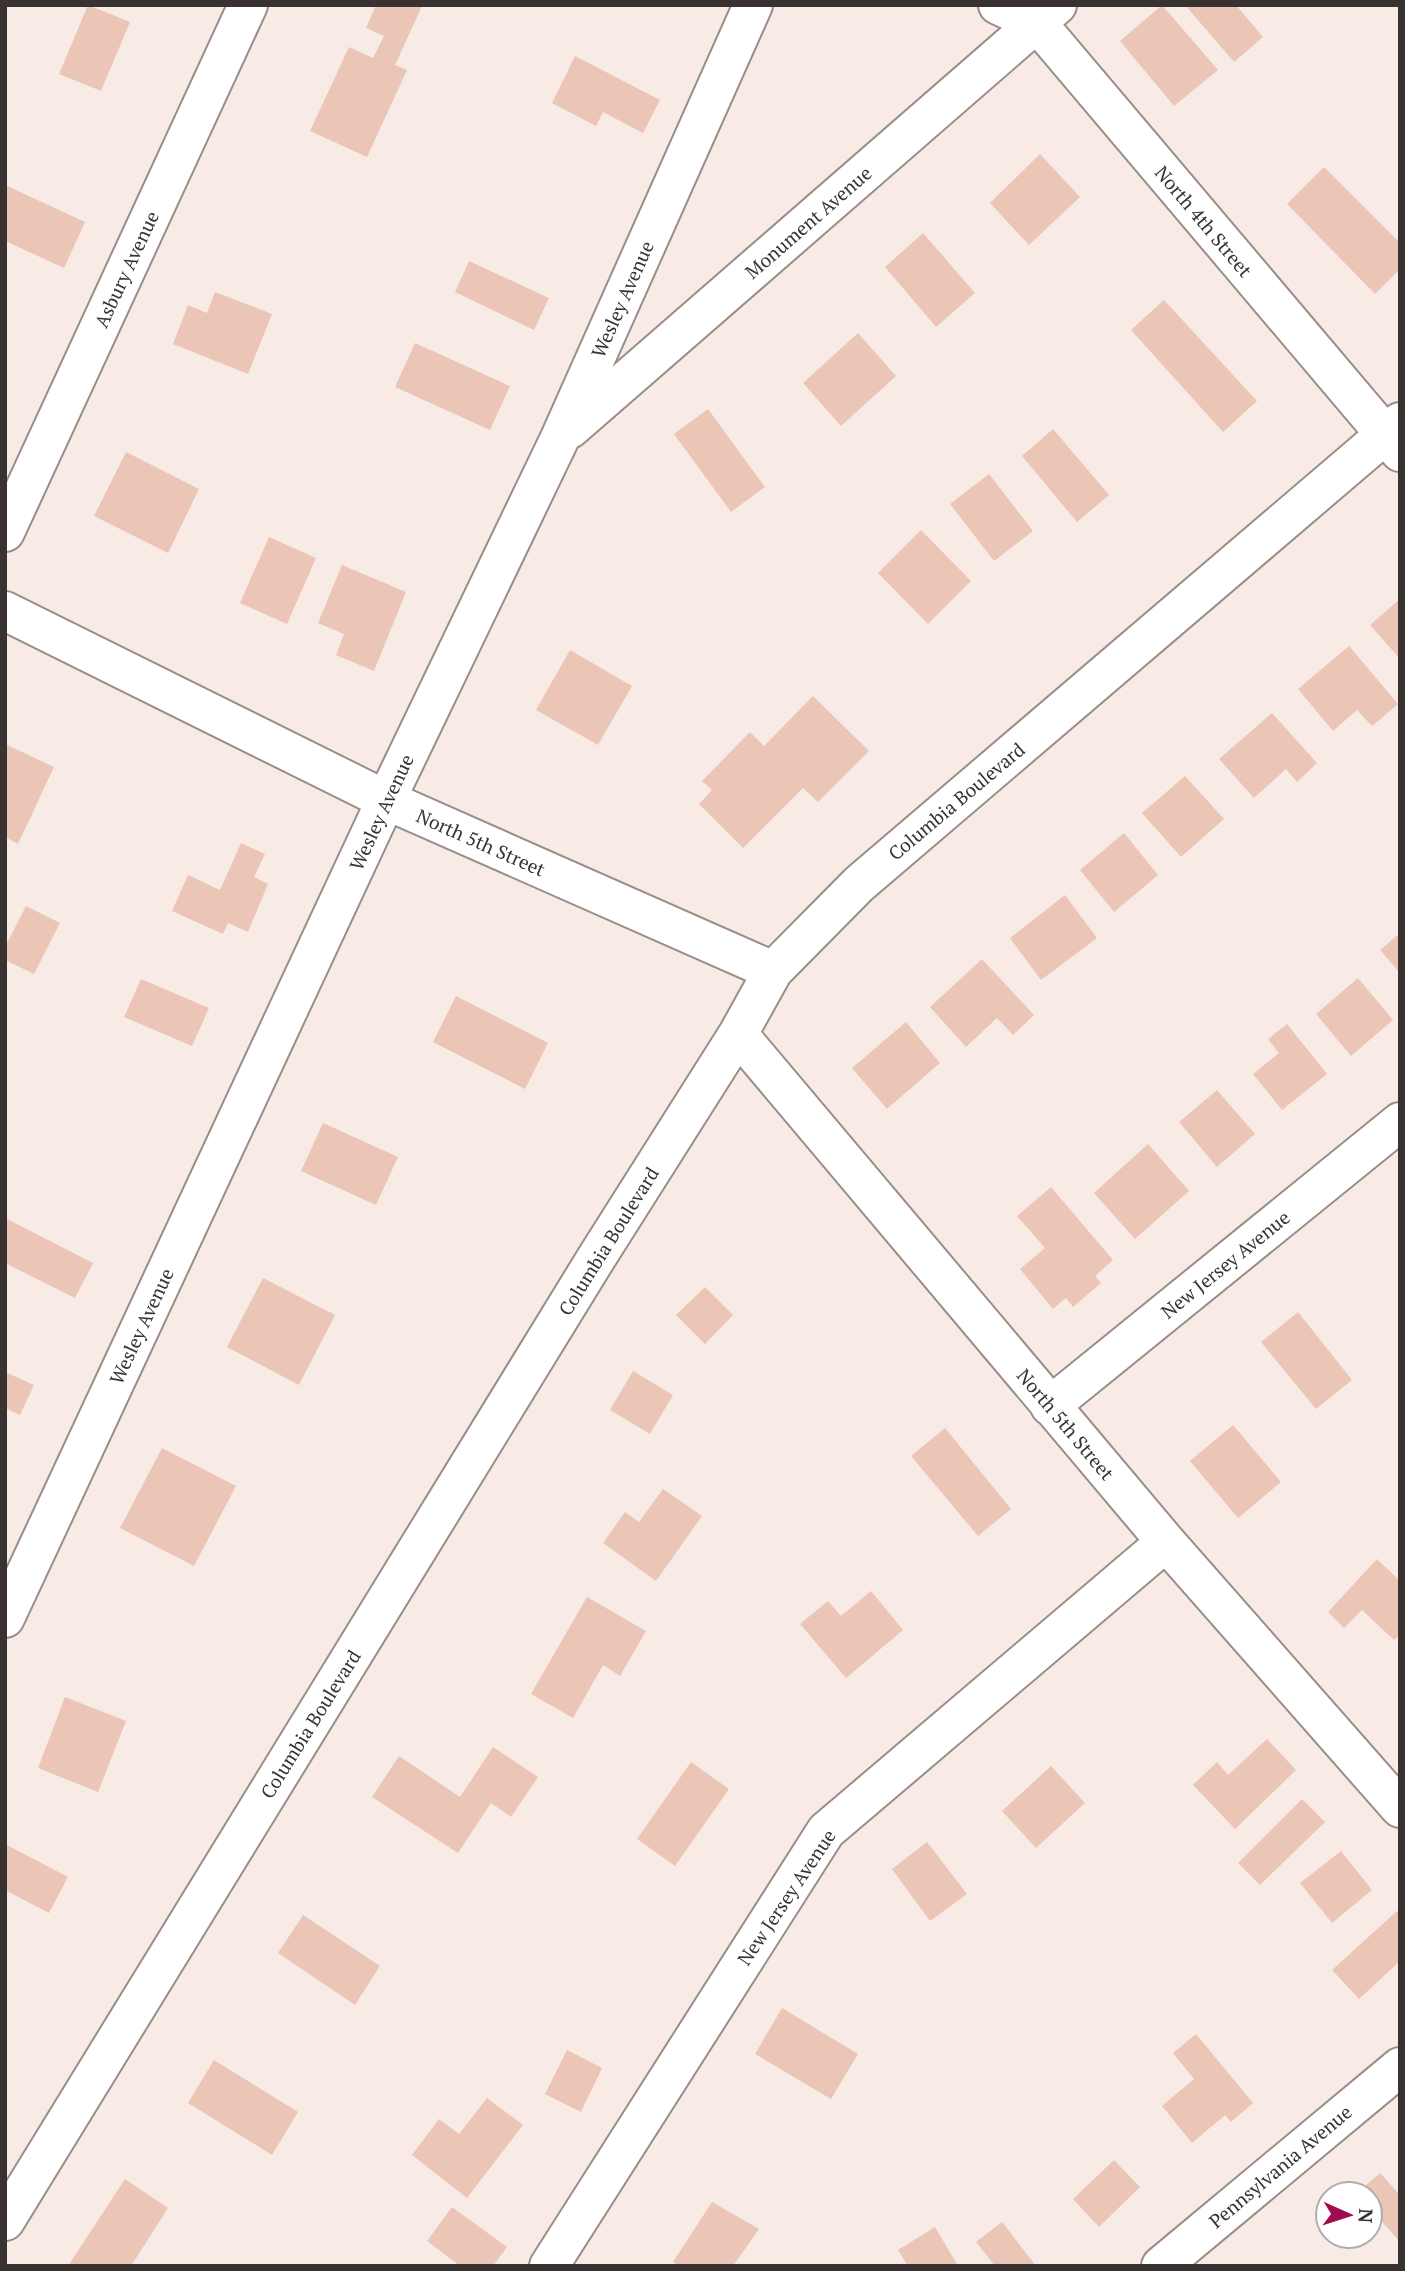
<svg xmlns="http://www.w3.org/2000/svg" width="1405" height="2271" font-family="'PT Serif',serif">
<rect width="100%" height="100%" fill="#f8ebe6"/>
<path fill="#ebc5b5" d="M88 5 130 22 101 91 59 74Z
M376 5 422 6 395 65 407 70 367 157 310 131 349 47 373 58 384 36 366 28Z
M1162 5 1218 70 1174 106 1120 41Z
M1185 5H1236L1263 37 1234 62Z
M575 56 660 100 643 133 603 112 596 126 552 103Z
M1040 154 1080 197 1029 245 990 203Z
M1324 167 1400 243V269L1375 294 1287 204Z
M5 185 85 222 64 268 5 241Z
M923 233 975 293 936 327 885 267Z
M469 261 549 298 534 330 455 292Z
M215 292 272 314 248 374 173 344 188 305 207 313Z
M1164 300 1257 401 1223 432 1131 330Z
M858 333 896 376 841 426 803 383Z
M415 343 510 386 490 430 395 387Z
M708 409 765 487 731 512 674 434Z
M1053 429 1109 495 1077 522 1022 456Z
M126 452 199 489 168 553 94 516Z
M989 474 1033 531 994 561 950 504Z
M921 530 971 581 928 624 878 573Z
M269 537 316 558 287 624 240 603Z
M342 565 406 592 374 671 336 655 344 634 318 623Z
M1400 599V659L1370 625Z
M1349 646 1398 704 1372 726 1357 710 1333 731 1298 689Z
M570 650 632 686 598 745 536 710Z
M813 696 869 751 818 802 803 788 743 848 699 804 712 790 702 781 750 732 764 746Z
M1272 713 1317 763 1297 782 1286 769 1254 798 1219 759Z
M5 744 54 767 18 844 5 837Z
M1185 776 1224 819 1181 857 1142 813Z
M1124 833 1158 875 1114 912 1080 870Z
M241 843 265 854 254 877 268 884 248 932 228 923 223 934 172 911 188 875 220 890Z
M1065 895 1097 938 1041 980 1010 938Z
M26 906 60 923 34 974 5 960V947Z
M1400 933V973L1380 950Z
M982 959 1034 1015 1013 1035 997 1018 966 1047 930 1007Z
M1358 978 1393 1020 1351 1056 1316 1014Z
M141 979 209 1008 192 1046 124 1017Z
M456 996 548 1043 525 1089 433 1042Z
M906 1022 940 1063 887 1109 852 1068Z
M1287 1024 1327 1074 1282 1110 1253 1074 1279 1053 1268 1039Z
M1217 1090 1255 1134 1217 1167 1179 1122Z
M323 1123 398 1157 376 1205 301 1171Z
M1148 1144 1189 1191 1135 1239 1094 1193Z
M1051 1187 1113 1260 1095 1276 1101 1283 1073 1307 1066 1298 1053 1309 1020 1269 1045 1248 1017 1216Z
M7 1219 93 1263 75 1298 5 1263Z
M263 1278 335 1315 299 1385 227 1347Z
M705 1287 733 1315 705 1344 676 1315Z
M1298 1312 1352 1380 1316 1409 1261 1342Z
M633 1371 673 1395 650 1434 610 1410Z
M5 1372 34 1385 20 1415 5 1408Z
M1233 1425 1281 1482 1238 1518 1190 1461Z
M945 1428 1011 1509 978 1536 911 1456Z
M162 1448 236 1486 194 1566 120 1528Z
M663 1489 702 1516 656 1581 603 1543 625 1512 639 1522Z
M1377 1559 1400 1581V1635L1394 1640 1362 1610 1344 1628 1328 1612Z
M871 1591 903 1630 846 1678 800 1624 828 1601 841 1616Z
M587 1597 646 1631 620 1676 603 1665 573 1718 531 1694Z
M65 1697 126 1721 98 1792 38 1768Z
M1267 1739 1296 1770 1235 1829 1193 1785 1217 1762 1228 1775Z
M493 1747 538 1777 511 1817 491 1803 458 1853 372 1797 399 1756 460 1797Z
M691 1762 729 1789 675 1866 637 1839Z
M1051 1766 1085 1803 1036 1848 1002 1811Z
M1302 1799 1325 1822 1260 1885 1238 1863Z
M927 1842 967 1894 930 1921 892 1869Z
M5 1844 68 1877 49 1913 5 1890Z
M1341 1851 1372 1890 1332 1923 1300 1883Z
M1397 1911 1400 1913V1961L1359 1999 1332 1970Z
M303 1915 380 1966 355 2005 278 1953Z
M782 2008 858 2054 831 2099 755 2054Z
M1196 2034 1253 2103 1231 2122 1225 2115 1192 2143 1162 2106 1194 2079 1173 2053Z
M567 2050 602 2068 581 2112 545 2094Z
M214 2060 298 2112 272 2155 188 2103Z
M487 2098 523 2125 467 2198 412 2155 439 2119 459 2134Z
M1114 2160 1140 2187 1099 2227 1073 2199Z
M1380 2173 1400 2195V2242L1370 2208V2194H1356Z
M125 2179 168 2208 131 2266H68Z
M712 2202 759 2229 733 2266H679L673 2262Z
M452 2207 507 2247 493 2266H460L427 2241Z
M1002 2222 1036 2266H995L976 2242Z
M935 2227 958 2266H908L898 2250Z"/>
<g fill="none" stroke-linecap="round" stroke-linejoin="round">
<defs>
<path id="minor" d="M998 5 1037 23 1400 452
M570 429 1057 5
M5 532 248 5
M5 611 386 800 773 971
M738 1034 1166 1542 1400 1808
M1050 1406 1400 1122
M5 1618 386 800 560 438 753 5
M5 2221 595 1260 738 1034 773 971 859 884 1400 422
M549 2266 826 1831 1166 1542
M1161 2266 1400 2067"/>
</defs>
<use href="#minor" stroke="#998d88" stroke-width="42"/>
<use href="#minor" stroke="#fff" stroke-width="38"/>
</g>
<g text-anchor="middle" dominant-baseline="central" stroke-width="6" stroke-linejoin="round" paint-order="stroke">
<g font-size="19" fill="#383331" stroke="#fff">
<text transform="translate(1204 221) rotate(50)">North 4th Street</text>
<text transform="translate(808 222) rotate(-41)">Monument Avenue</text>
<text transform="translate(126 269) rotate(-65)">Asbury Avenue</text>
<text transform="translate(622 299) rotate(-66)">Wesley Avenue</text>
<text transform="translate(956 801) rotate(-40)">Columbia Boulevard</text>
<text transform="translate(381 812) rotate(-65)">Wesley Avenue</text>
<text transform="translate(481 842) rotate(24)">North 5th Street</text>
<text transform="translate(608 1241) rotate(-58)">Columbia Boulevard</text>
<text transform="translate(1225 1264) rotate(-39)">New Jersey Avenue</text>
<text transform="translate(141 1326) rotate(-65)">Wesley Avenue</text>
<text transform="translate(1066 1424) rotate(50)">North 5th Street</text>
<text transform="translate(310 1724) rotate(-58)">Columbia Boulevard</text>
<text transform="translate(786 1897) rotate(-56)">New Jersey Avenue</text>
<text transform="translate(1280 2166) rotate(-40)">Pennsylvania Avenue</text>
</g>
</g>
<rect width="1405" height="2271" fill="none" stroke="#383331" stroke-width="14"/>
<g transform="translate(1349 2215) rotate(93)"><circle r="33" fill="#ffffff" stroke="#afadad" stroke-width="2"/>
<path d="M0-5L12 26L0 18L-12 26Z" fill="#a10c50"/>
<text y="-10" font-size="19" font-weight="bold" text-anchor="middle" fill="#383331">N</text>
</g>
</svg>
